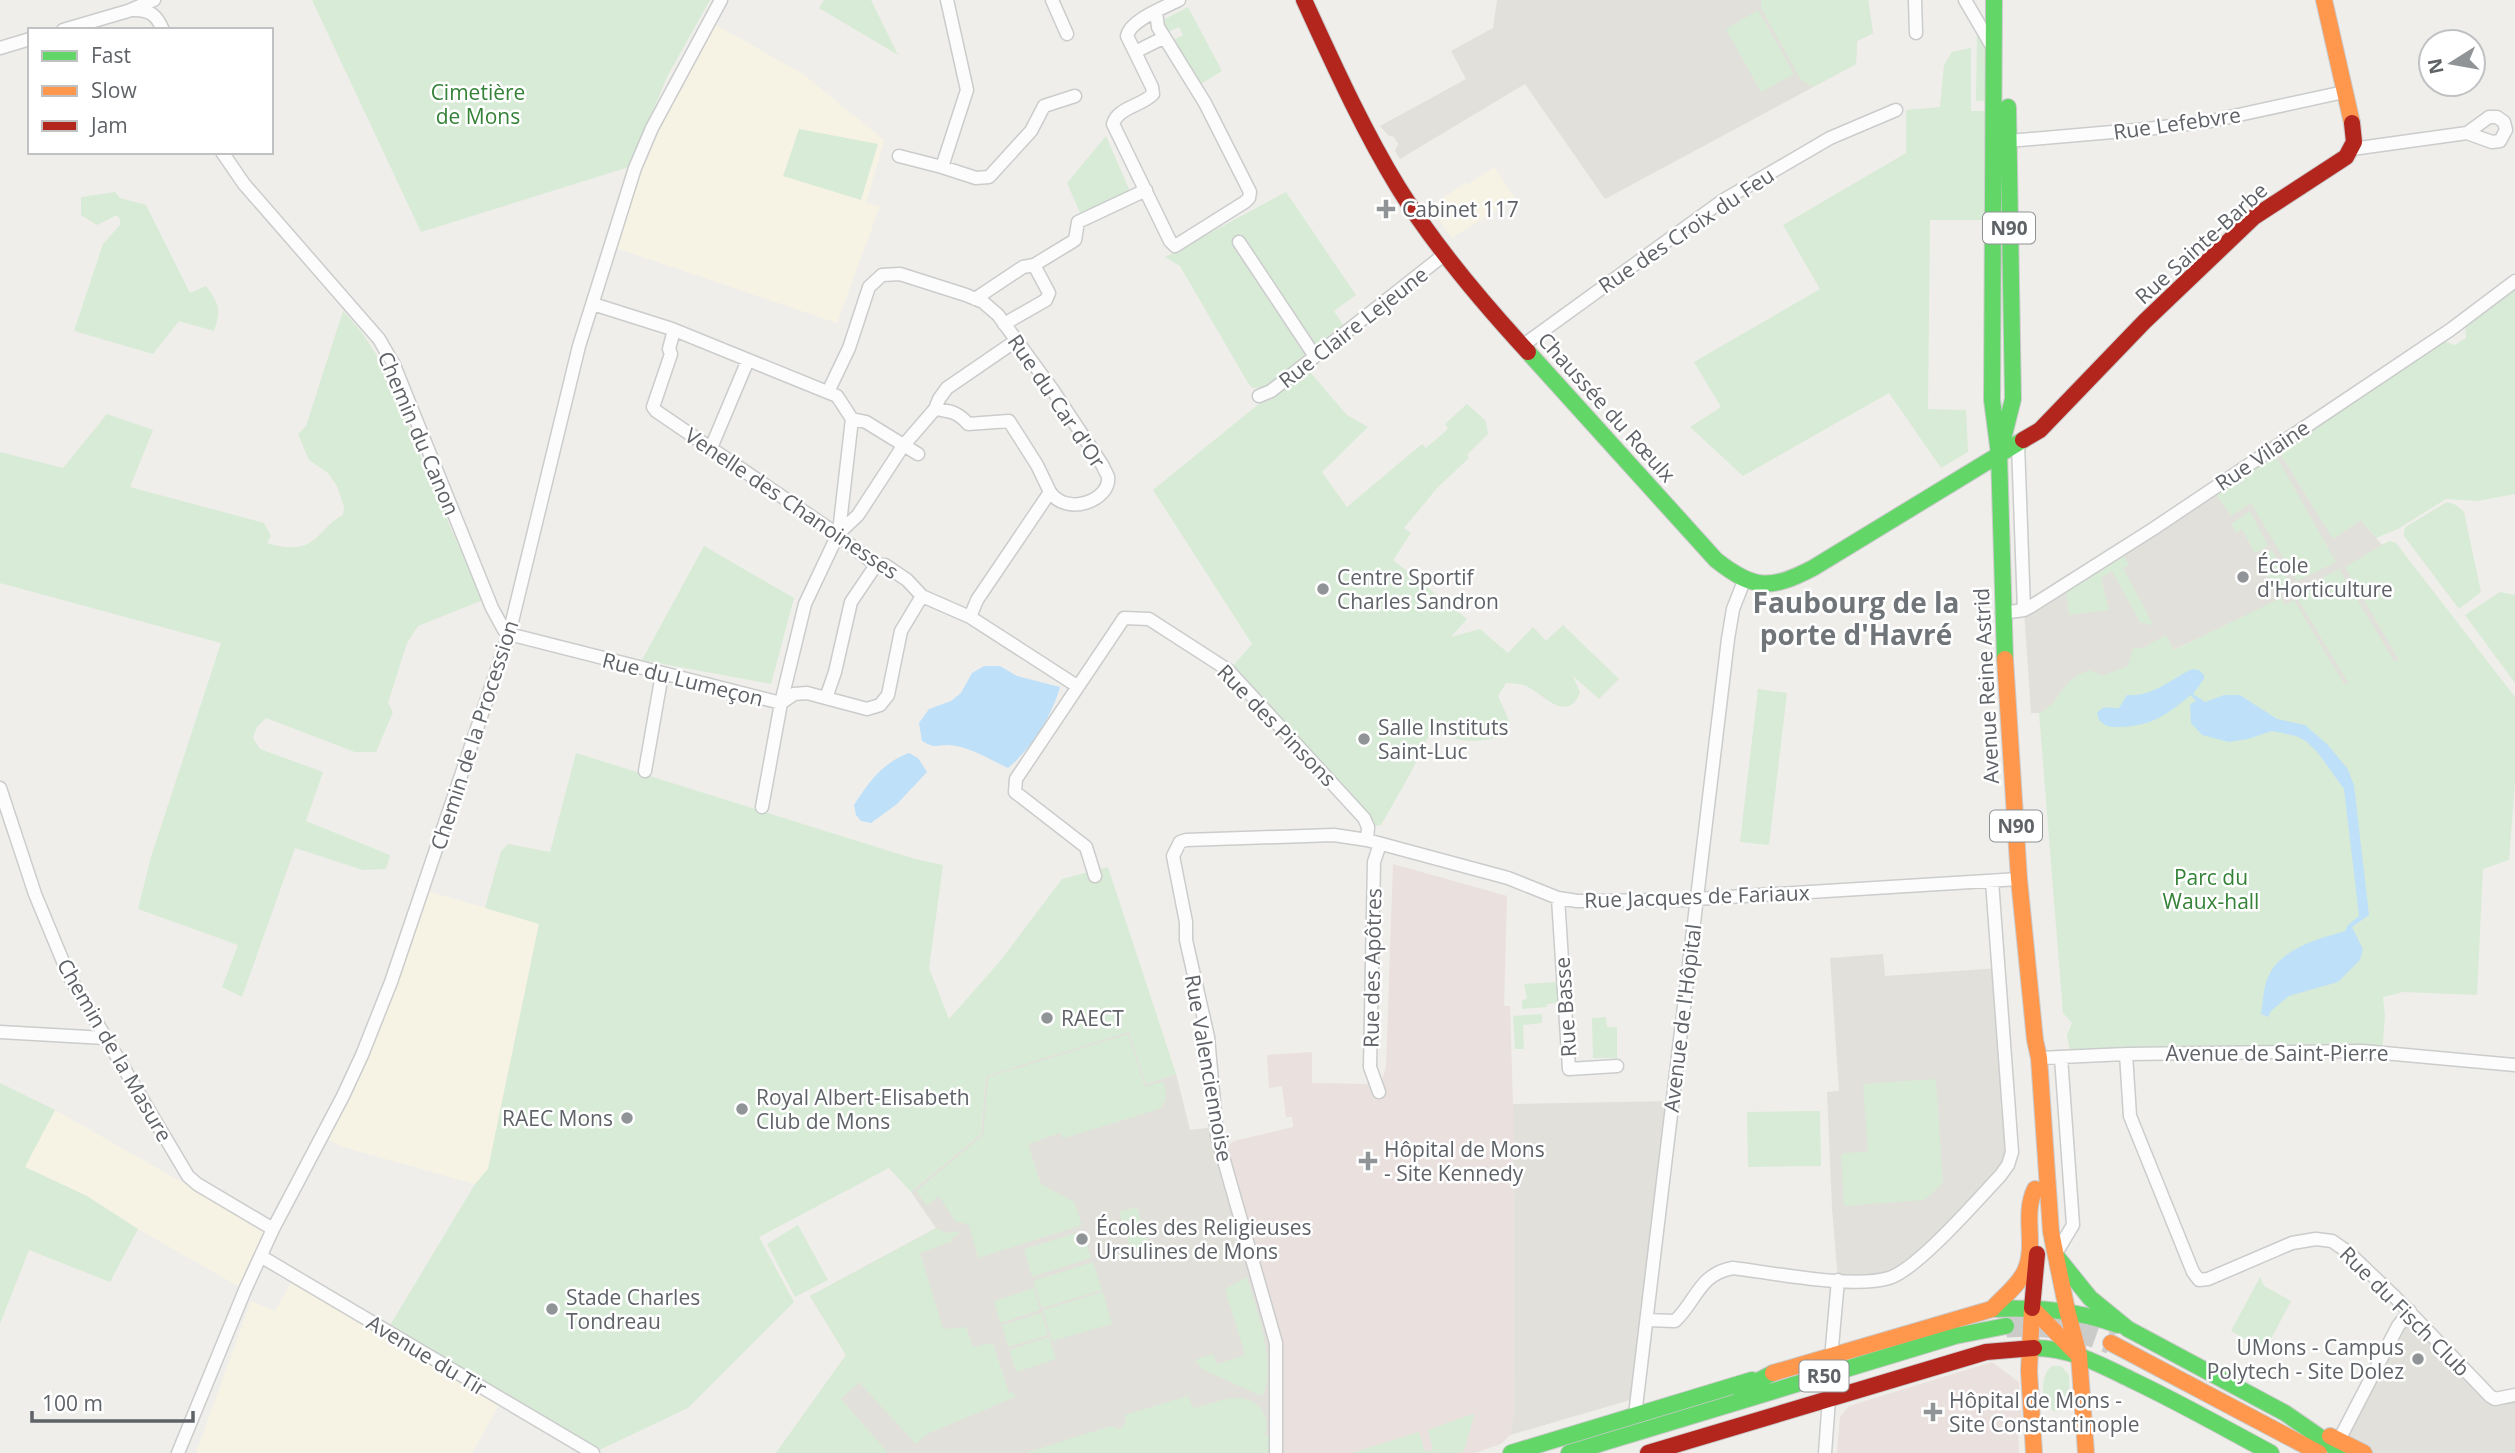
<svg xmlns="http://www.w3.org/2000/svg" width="2515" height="1453" font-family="'Open Sans',sans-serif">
<rect width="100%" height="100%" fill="#efeeea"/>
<path fill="#f7f3e4" d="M709 21 803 74 884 140 866 203 880 206 837 323 610 246 635 168Z
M1494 167 1515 198 1452 238 1430 207 1465 183 1467 185Z
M423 890 539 923 488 1169 475 1184 343 1147 321 1136 343 1096Z
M55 1110 192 1188 197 1184 273 1229 245 1290 138 1229 87 1196 25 1167Z
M294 1277 502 1400 472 1453H196L251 1301 275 1311Z"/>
<path fill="#e2e0da" d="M1497 0H1868L1873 33 1857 41 1856 64 1605 199 1525 84 1400 159 1395 151 1398 144 1394 137 1388 135 1380 126 1466 79 1451 51 1493 28Z
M2275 445 2333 538 2361 520 2472 652 2356 726 2250 614 2039 713H2031L2024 610Z
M1883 954 1885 976 1999 968 2012 1152 2000 1176 1891 1278 1838 1280 1832 1208 1827 1092 1839 1091 1830 958Z
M1129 1031 1146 1084 1176 1074 1190 1130 1215 1127 1272 1324 1277 1433 1211 1453H776L846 1355 810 1296 936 1228 911 1192 981 1134 986 1076Z
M1672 1101 1637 1398 1510 1435 1514 1411 1513 1104Z
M2410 1311 2485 1392 2515 1394V1453H2364L2339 1440Z"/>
<path fill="#eae0de" d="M1393 864 1507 896 1504 1006H1510L1513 1104 1514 1411 1510 1435 1501 1444 1475 1453H1276L1278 1373 1221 1152 1234 1141 1293 1127 1292 1117H1286L1282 1086 1269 1088 1267 1055 1312 1052V1083L1375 1084 1379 1090 1386 1067Z
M1992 1362 2019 1382 2023 1433 2018 1434 2019 1453H1837L1840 1417 1849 1406Z"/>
<path fill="#d8ebd6" d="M312 0H710L667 77 629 167 421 232Z
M824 0H871L898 55 819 8Z
M1761 0H1868L1873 33 1857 41 1856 64 1813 87 1801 80 1761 8Z
M1188 7 1222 71 1201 84 1173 40 1183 35 1179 27 1168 32 1163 20Z
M1758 10 1794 74 1761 92 1726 29Z
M1977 34 1990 50 1987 101H1976Z
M1971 48V111H1985L1984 220H1930L1928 409 1966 410 1968 452 1941 468 1889 393 1743 476 1690 427 1721 407 1694 362 1820 289 1783 225 1906 153V110L1940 107 1944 65 1952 52Z
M799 129 878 144 861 200 783 176Z
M1106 136 1132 196 1085 224 1067 183Z
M115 192 120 198 146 205 190 293 206 286C220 305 221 310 214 331L179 321 153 354 74 331 103 244 120 225V219L117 215 97 225 81 215V197Z
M1286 192 1356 295 1334 311 1343 325 1267 387 1253 388 1248 383 1180 266 1165 257Z
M2515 281V494L2477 501 2446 499 2398 529 2376 538 2361 520 2333 539 2275 445 2437 339 2455 345 2466 338 2465 319Z
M343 311C383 351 400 405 421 457 441 505 461 553 483 600L418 626 407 643 388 703 393 712 376 752H355L266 718 257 727 253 738 260 749 323 772 306 821 390 855 386 869 363 870 295 848 242 997 222 987 238 945 138 909 151 857 221 643 0 583V452L63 468 107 414 153 430 130 487 264 523 271 536 267 543C282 548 303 551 316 538 326 529 331 521 343 515L344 507 337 486 328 473 309 460 298 434 306 426Z
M1303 364 1347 415 1368 427 1322 472 1347 507 1422 444 1426 448 1448 429 1445 424 1467 404 1486 421 1488 434 1467 455 1469 458 1438 487 1404 528 1411 533 1393 560 1467 619 1451 637 1480 629 1508 653 1533 627 1546 641 1563 625 1619 679 1599 699 1573 676 1580 693C1567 723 1545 696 1528 687 1522 683 1513 684 1506 683L1498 696 1510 723 1507 734C1477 744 1461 744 1432 729L1409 776 1381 825 1368 827 1232 667 1252 644 1153 490 1266 398Z
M2276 456 2336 562 2297 581 2251 503 2231 516 2216 495Z
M2447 502 2456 505 2464 512 2481 592 2459 609 2404 536V530L2407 526Z
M2250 511 2268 546 2255 553 2242 529 2236 533 2231 524Z
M2389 541 2396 543 2515 697V783L2509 860 2483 869 2477 995 2403 992 2383 997 2385 1017 2382 1052 2071 1056 2067 1035 2072 1023 2063 1013 2039 713C2064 701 2058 680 2090 670L2102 676 2128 666 2133 648H2143L2166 635 2174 650 2281 598 2285 605 2294 600 2344 684H2349L2294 593 2339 569 2394 661 2399 660 2345 567Z
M704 546 794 598 771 684 642 660Z
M2272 550 2290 585 2276 591 2258 558Z
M2124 555 2129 565 2123 568 2154 626 2140 622 2112 571 2101 578 2109 610 2069 615 2066 591Z
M2500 592 2515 595V683L2465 615Z
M1758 689 1787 693 1769 845 1740 842Z
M576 753 915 859 943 865 929 968 949 1019 1001 960 1062 879 1108 867 1176 1074 1146 1084 1129 1032 986 1076 981 1134 911 1192 889 1168 759 1237 794 1302 688 1408 593 1453 386 1332 475 1184 488 1169 539 924 485 908 501 851 508 844 550 852Z
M1558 982 1559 1003 1547 1004V1007L1522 1009V1000L1527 999 1524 984Z
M1542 1014V1023L1523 1025 1524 1049H1515L1513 1016Z
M1606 1017 1607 1027H1617V1058H1593L1592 1018Z
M1128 1034 1145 1087 1163 1081C1167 1093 1169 1099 1159 1109L1068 1137 1063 1138 1060 1133 1028 1144 1041 1184 1074 1202 1082 1225 978 1258 969 1225 955 1221 939 1196 927 1206 916 1191 983 1135 988 1077Z
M1936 1079 1943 1183 1924 1200 1844 1206 1841 1154 1868 1151 1863 1084Z
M0 1083 55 1110 25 1167 87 1196 138 1229 110 1282 29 1250 0 1324Z
M1820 1111 1821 1166 1748 1167 1747 1112Z
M1137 1207 1149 1244 1131 1250 1119 1212Z
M798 1225 828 1280 795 1297 767 1244Z
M937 1228 945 1233 958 1231 959 1234 952 1238 953 1241 920 1253 943 1329 966 1327 973 1347 993 1343 1009 1393 1014 1392 1015 1397 927 1434 916 1444 859 1382 841 1399 888 1453H776L846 1355 810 1296Z
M1083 1231 1091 1258 1032 1277 1024 1249Z
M1093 1262 1102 1290 1042 1308 1033 1281Z
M1247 1277C1257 1313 1275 1356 1264 1393L1259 1395 1202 1369 1195 1360 1213 1354 1217 1364 1245 1355 1225 1289Z
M2260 1277 2264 1286 2291 1301 2262 1356 2255 1352 2257 1346 2231 1331Z
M1034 1288 1040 1310 1000 1323 994 1301Z
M1103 1292 1112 1324 1052 1341 1043 1310Z
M1042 1313 1048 1335 1008 1347 1002 1325Z
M1049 1337 1056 1359 1016 1372 1009 1350Z
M2052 1366H2061L2069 1375 2070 1403C2047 1431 2033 1380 2052 1366Z
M1188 1396 1193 1408C1207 1405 1223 1398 1237 1398 1258 1398 1273 1417 1264 1436L1277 1433 1276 1453H1025L1111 1426 1120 1429 1126 1422 1125 1415Z
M1475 1413 1464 1451 1458 1453H1352L1419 1432 1425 1452 1433 1450 1428 1430Z"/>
<path fill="#bfe0f9" d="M984 666H1000L1017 676 1060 687C1052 716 1031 749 1008 768 991 760 968 746 949 745 935 745 936 749 922 741L919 723 929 709 951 701 961 693 972 673Z
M2192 669 2199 670 2204 675V679L2193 694 2205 702 2224 695H2240L2277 719 2305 725 2327 744 2347 768 2354 785 2369 915 2352 927 2363 949 2360 960 2338 982 2289 996 2271 1011 2268 1017 2261 1014C2263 1002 2263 986 2269 975 2282 948 2318 939 2345 931L2348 925 2359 916 2344 789 2318 753 2306 741 2296 736 2272 731 2248 739 2229 742 2202 735 2191 723 2190 704 2196 701 2191 695C2165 716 2152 726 2119 727 2109 727 2106 727 2099 720L2097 713C2104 704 2111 709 2119 708L2127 695C2152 697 2170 680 2192 669Z
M909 753 918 758 927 772 897 804 871 823 861 821 856 815 854 805C869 782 882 763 909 753Z"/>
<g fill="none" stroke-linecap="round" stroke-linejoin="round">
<path stroke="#cbcbca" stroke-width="23" stroke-dasharray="23 11" stroke-linecap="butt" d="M2006 1326C2042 1323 2079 1328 2111 1343"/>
<defs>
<path id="street" d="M947 0 967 90 942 167 976 178 989 177 1031 131 1044 106 1075 96
M1052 0 1067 34
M1915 0 1916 33
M1965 0 1993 48
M135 10C151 10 157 16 163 30
M1156 12 1158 27 1205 103 1250 192 1249 198 1245 202 1175 246 1170 241 1113 124C1118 107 1142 106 1153 94L1152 87 1127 36C1130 20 1165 7 1179 0
M63 30 128 11 154 0
M0 48 30 39
M1135 52 1163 38
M2489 117H2497L2504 122 2506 130 2500 141 2492 142 2467 133Z
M2008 141 2147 129 2211 121 2344 92
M2352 149 2467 133
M222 152 244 184 379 339 394 365 492 608 504 630 509 634 781 703 805 604 839 532 852 419 837 396 672 329 593 304
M899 156 942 167
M1239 242 1314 355
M1034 265 1075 240 1078 222 1146 190
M975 299 1023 267 1034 265 1049 293 1046 300 1004 324
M674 330 669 349 671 354 653 407 656 411 831 530 876 565H885L907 580 922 596 970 617 1077 686
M1522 346 1722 201 1830 138 1896 110
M828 392 849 348 869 287 882 275 900 274 966 295 983 302 998 315 1052 389 1103 466C1104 470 1107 473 1108 477 1111 500 1067 517 1050 492
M1259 396 1271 391 1445 254
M935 409 939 399 947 388 1017 340
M852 419 866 422 918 454
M2018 444 2024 610
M711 448 748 360
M837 535 858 515 903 446 935 409C950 411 958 412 968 424L1009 421 1037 465 1050 492 977 600 970 617
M2002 613 2024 610 2030 607 2153 529 2450 330 2515 281
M826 698 835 672 851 602 876 565
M645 771 662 674
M0 788 35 894 69 976 188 1176 197 1184 273 1229
M762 807 781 703 794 694 807 693 867 709 880 705 888 695 901 631 922 596
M1095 876 1086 847 1015 792 1016 779 1124 618 1149 619 1228 670 1364 818 1368 827 1367 840
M1558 898 1569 1069 1617 1066
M0 1032 105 1038
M2126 1054 2130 1116 2193 1272 2199 1280 2208 1279 2292 1243 2316 1239 2332 1241 2348 1252 2394 1296 2490 1396 2495 1399 2515 1395
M2039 1058 2126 1054 2362 1051 2515 1065
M1379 1092 1370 1067 1374 862 1380 844
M2055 1255 2073 1225 2061 1057
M262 1257 593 1453
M1647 1320 1675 1321C1697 1300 1699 1274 1733 1268 1774 1273 1853 1289 1889 1278 1917 1270 1978 1199 2000 1176L2008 1165 2012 1152 1992 881
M1834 1354 1832 1347 1838 1280
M1635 1415 1728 639 1733 609 1744 581
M2339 1440 2398 1326 2410 1311
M178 1453 245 1290 273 1229 343 1096 362 1055 391 982 509 634 579 346 635 168 652 128 721 0
M1276 1453V1343L1217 1136 1208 1037 1186 940V922L1173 856 1180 842 1186 840 1334 835 1367 840 1508 878 1558 898 1577 901 1680 900 2019 879
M1825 1453 1829 1399"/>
<path id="fast" d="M1994 0 1992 400 1999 454 2005 659
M1528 352 1716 560C1754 590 1771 590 1813 568L2023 440
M2002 443 2013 399 2008 107
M2057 1257 2090 1298 2128 1329 2285 1413
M1992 1309C2036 1307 2076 1310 2118 1325
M2034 1348C2072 1348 2103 1366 2136 1382 2182 1404 2226 1429 2271 1453
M1740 1390 1773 1373
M2285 1413 2343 1453
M1511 1453 1752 1380
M1569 1453 1955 1336 2006 1326"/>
<path id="slow" d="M2324 0 2352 123
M2005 659 2019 879 2035 1040 2039 1058 2051 1232 2067 1310
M2032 1308 2029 1371 2034 1453
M2032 1308 2076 1353
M2067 1310 2079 1355 2086 1453
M2111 1343 2319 1453
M1773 1373 1992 1309C2003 1297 2018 1286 2025 1271 2037 1245 2022 1216 2035 1189
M2330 1436 2364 1453"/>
<path id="jam" d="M1304 0C1333 63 1362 128 1398 187 1435 247 1481 301 1528 352
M2023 440 2040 430 2144 322 2254 217 2346 157 2354 142 2352 123
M2032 1308 2037 1254
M1648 1453 1986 1352 2034 1348"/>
</defs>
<use href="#street" stroke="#cbcccc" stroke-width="15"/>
<use href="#fast" stroke="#cacacb" stroke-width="18"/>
<use href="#slow" stroke="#cacacb" stroke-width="18"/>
<use href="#jam" stroke="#cacacb" stroke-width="18"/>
<use href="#street" stroke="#fdfcfc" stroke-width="12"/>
<use href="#fast" stroke="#63d668" stroke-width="16"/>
<use href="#slow" stroke="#ff974d" stroke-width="16"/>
<use href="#jam" stroke="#b3261e" stroke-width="16"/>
</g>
<g fill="#919496" stroke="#fff" stroke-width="2.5">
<path d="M1382.5 198.5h7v7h7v7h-7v7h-7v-7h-7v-7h7z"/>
<circle cx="2243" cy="577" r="7"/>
<circle cx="1323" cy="589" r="7"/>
<circle cx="1364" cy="739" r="7"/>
<circle cx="1047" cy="1018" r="7"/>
<circle cx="742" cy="1109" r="7"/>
<circle cx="627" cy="1118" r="7"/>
<path d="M1364.5 1150.5h7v7h7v7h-7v7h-7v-7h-7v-7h7z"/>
<circle cx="1082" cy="1239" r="7"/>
<circle cx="552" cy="1309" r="7"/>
<circle cx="2418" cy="1359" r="7"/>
<path d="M1929.5 1401.5h7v7h7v7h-7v7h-7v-7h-7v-7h7z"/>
</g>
<g text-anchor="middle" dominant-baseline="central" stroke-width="5" stroke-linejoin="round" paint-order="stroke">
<g fill="#fff" stroke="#8f9295" stroke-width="2">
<rect x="1983" y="212.5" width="52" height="31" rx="5"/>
<rect x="1990" y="810.5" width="52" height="31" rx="5"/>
<rect x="1799.5" y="1360.5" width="49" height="31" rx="5"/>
</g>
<g font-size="19" font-weight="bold" fill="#5f6368">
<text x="2009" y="228">N90</text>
<text x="2016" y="826">N90</text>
<text x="1824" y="1376">R50</text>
</g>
<g font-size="21" fill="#348238" stroke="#fff">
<text x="478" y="92">Cimetière<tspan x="478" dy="24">de Mons</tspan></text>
<text x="2211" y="877">Parc du<tspan x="2211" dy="24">Waux-hall</tspan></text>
</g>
<g font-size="21" fill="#5f6368" stroke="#fff">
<text transform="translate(2177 123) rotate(-8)">Rue Lefebvre</text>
<text transform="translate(1686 230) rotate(-34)">Rue des Croix du Feu</text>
<text transform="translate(2201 243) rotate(-42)">Rue Sainte-Barbe</text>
<text transform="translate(1353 327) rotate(-38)">Rue Claire Lejeune</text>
<text transform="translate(1057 401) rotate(56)">Rue du Car d'Or</text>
<text transform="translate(1607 407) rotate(48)">Chaussée du Rœulx</text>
<text transform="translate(419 433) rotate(67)">Chemin du Canon</text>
<text transform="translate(2262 455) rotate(-34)">Rue Vilaine</text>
<text transform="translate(792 503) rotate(34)">Venelle des Chanoinesses</text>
<text transform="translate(683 679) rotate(14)">Rue du Lumeçon</text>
<text transform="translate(1986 686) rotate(-93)">Avenue Reine Astrid</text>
<text transform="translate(1277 725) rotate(46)">Rue des Pinsons</text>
<text transform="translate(474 735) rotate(-72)">Chemin de la Procession</text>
<text transform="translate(1697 896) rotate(-2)">Rue Jacques de Fariaux</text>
<text transform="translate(1372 968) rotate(-89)">Rue des Apôtres</text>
<text transform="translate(1565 1007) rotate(-94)">Rue Basse</text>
<text transform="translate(1682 1018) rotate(-83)">Avenue de l'Hôpital</text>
<text transform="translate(115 1050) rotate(60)">Chemin de la Masure</text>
<text x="2277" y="1053">Avenue de Saint-Pierre</text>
<text transform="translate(1209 1068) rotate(80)">Rue Valenciennoise</text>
<text transform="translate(2405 1311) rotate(45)">Rue du Fisch Club</text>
<text transform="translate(427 1355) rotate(31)">Avenue du Tir</text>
</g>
<g font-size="21" fill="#5f6368" stroke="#fff" text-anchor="start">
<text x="1402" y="209">Cabinet 117</text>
<text x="2257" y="565">École<tspan x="2257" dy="24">d'Horticulture</tspan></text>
<text x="1337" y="577">Centre Sportif<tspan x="1337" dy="24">Charles Sandron</tspan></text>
<text x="1378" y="727">Salle Instituts<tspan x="1378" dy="24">Saint-Luc</tspan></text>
<text x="1061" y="1018">RAECT</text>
<text x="756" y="1097">Royal Albert-Elisabeth<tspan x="756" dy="24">Club de Mons</tspan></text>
<text x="613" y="1118" text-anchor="end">RAEC Mons</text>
<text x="1384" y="1149">Hôpital de Mons<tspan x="1384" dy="24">- Site Kennedy</tspan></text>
<text x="1096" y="1227">Écoles des Religieuses<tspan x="1096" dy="24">Ursulines de Mons</tspan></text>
<text x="566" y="1297">Stade Charles<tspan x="566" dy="24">Tondreau</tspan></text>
<text x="2404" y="1347" text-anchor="end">UMons - Campus<tspan x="2404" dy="24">Polytech - Site Dolez</tspan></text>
<text x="1949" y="1400">Hôpital de Mons -<tspan x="1949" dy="24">Site Constantinople</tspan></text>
</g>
<g font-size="28" font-weight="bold" fill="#70757a" stroke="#fff">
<text x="1856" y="602">Faubourg de la<tspan x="1856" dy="32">porte d'Havré</tspan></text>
</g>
</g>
<rect x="28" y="28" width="245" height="126" fill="#ffffff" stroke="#bfc1c3" stroke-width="2"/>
<rect x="42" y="51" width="35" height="10" fill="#63d668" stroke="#bfc1c3" stroke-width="2"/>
<text x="91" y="63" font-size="21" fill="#5f6368">Fast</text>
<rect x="42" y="86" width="35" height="10" fill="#ff974d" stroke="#bfc1c3" stroke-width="2"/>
<text x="91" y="98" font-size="21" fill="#5f6368">Slow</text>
<rect x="42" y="121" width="35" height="10" fill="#b3261e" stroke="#bfc1c3" stroke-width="2"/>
<text x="91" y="133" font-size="21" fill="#5f6368">Jam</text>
<g transform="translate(2452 63) rotate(259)"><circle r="33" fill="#ffffff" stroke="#bfc1c3" stroke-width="2"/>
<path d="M0-5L12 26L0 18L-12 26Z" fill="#919496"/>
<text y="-10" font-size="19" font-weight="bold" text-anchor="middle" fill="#5f6368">N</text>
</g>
<path d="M32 1411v10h161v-10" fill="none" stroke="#5f6368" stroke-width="3.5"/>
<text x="42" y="1411" font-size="21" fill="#5f6368" stroke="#ffffff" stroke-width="5" paint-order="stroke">100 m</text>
</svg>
